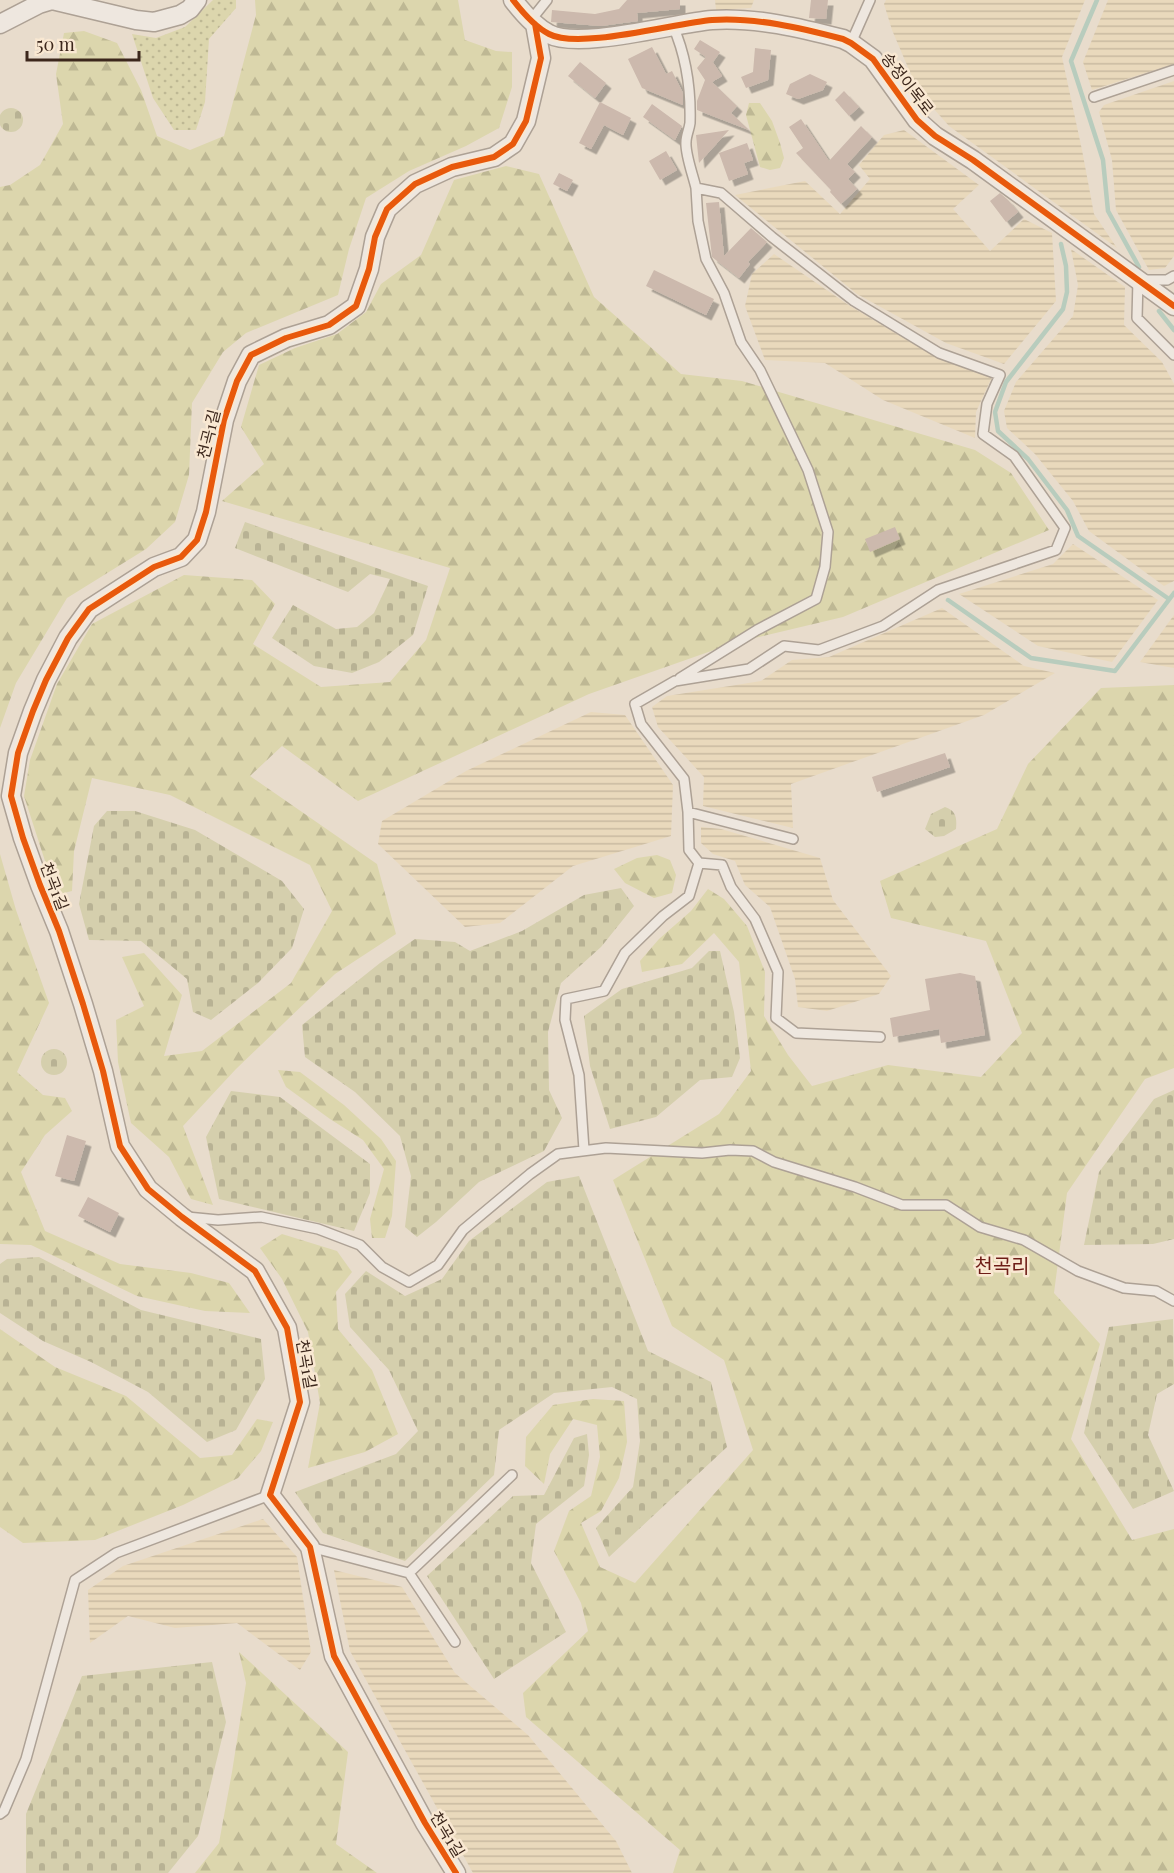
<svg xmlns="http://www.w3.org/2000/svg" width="1174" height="1873" font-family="'Playfair Display','Noto Sans KR',serif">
<defs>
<pattern id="farmland-rules" width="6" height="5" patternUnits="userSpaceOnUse" patternTransform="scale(1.5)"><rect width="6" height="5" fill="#e9d9bc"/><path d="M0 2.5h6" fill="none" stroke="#c9baa1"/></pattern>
<pattern id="grass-dots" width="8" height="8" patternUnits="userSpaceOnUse" patternTransform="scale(1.5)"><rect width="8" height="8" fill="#dcd6ad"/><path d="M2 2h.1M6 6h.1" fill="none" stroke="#beb894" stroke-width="1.8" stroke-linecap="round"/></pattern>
<pattern id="forest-firs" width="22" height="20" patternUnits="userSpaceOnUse" patternTransform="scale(1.5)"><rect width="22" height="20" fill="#dcd6ad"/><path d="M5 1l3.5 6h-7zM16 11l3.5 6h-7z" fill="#beb894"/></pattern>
<pattern id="cemetery-stones" width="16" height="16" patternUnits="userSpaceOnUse" patternTransform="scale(1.5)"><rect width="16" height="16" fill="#d5cfad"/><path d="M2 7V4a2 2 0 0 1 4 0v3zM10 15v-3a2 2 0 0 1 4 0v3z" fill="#b8b294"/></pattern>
<filter id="shadow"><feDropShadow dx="5.5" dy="5.5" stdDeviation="0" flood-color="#0004"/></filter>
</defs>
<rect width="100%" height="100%" fill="#e8dccc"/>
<path fill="url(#farmland-rules)" d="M715 0H754L751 8 716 10Z
M886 0H1085L1062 57 1082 150 1094 214 1117 248 949 126 918 91 892 30 884 4Z
M1108 0H1174V64L1092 90 1083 62Z
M1174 81V256L1165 268 1149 270 1116 210 1112 160 1099 112 1104 105Z
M904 130 979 185 953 209 990 251 1024 219 1052 233 1056 301 1004 364 946 343 857 294 735 195 805 181 840 214 870 179 859 165 884 135Z
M1071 249 1125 287 1124 325 1162 362 1174 384V581L1164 586 1089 531 1073 501 1035 454 1007 428 1004 411 1016 382 1073 316 1078 285Z
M774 254 850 306 937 358 992 377 976 412 975 438 883 400 825 363 765 360 745 306 752 274Z
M1073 544 1158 600 1112 662 1038 646 959 594 1053 564Z
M942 608 1024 666 1055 673 984 715 791 784 793 828 703 806 704 777 658 727 652 707 667 696 761 681 792 660 829 657Z
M1174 615V668L1140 662Z
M591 712 625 715 673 785 671 836 573 866 500 923 465 927 378 844 382 821 466 771Z
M701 827 721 829 820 858 833 900 891 976 879 994 827 1011 798 1007 795 979 770 907 745 885 735 861 713 854 701 843Z
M263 1519 297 1557 311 1652 300 1670 237 1623 175 1628 128 1616 90 1643 88 1590 123 1566Z
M334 1570 402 1587 455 1673 528 1735 616 1841 632 1873H473L350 1651Z"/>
<path fill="url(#grass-dots)" d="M213 0H236V8L209 39 205 102 196 130H174L153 98 132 34 156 38 185 27Z"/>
<path fill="url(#forest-firs)" d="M255 0H458L465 40 496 51 512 52V87L499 128 466 146 409 171 366 198 349 249 338 295 246 333 223 352 192 403 189 475 175 522 146 549 67 598 16 683 0 728V187L10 185 40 165 63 124 56 74 64 33 84 31 117 43 141 90 157 136 190 150 224 136 256 15Z
M749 103H760L772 121 780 143 784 158 780 168 770 170 760 167 746 115Z
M506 166 539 174 594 297 681 374 742 381 975 450 1011 473 1049 530 843 617 734 643 589 694 358 801 282 746 250 776 377 864 396 934 335 974 236 1069 183 1126 213 1205 191 1199 169 1157 131 1123 118 1062 116 1020 144 1006 122 957 144 953 182 995 164 1056 202 1051 291 983 332 911 310 865 170 795 92 778 74 851 72 891 56 895 24 796 30 760 57 684 92 624 184 575 252 580 275 604 253 644 321 687 390 682 426 640 450 568 222 501 264 464 241 427 259 365 295 348 337 334 366 312 381 284 421 255 454 180Z
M1174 685V1068L1145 1079 1067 1193 1054 1293 1100 1344 1071 1439 1132 1540 1174 1529V1873H673L680 1850 526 1717 523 1693 588 1631 581 1603 554 1551 569 1511 591 1496 600 1457 597 1425 573 1419 550 1454 544 1484 525 1466 526 1437 553 1405 593 1399 624 1401 627 1442 619 1478 601 1511 581 1523 600 1567 635 1583 753 1450 724 1360 672 1326 613 1180 719 1114 751 1071 739 962 714 933 682 964 642 972 640 961 659 939 691 911 708 889 724 899 747 926 765 972 764 1016 788 1055 812 1086 888 1065 981 1077 1022 1033 986 941 891 918 880 881 997 829 1028 764 1101 688Z
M0 854 16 910 49 1003 17 1072 43 1095 65 1098 72 1111 45 1135 21 1172 45 1231 120 1264 191 1273 229 1283 250 1313 205 1311 137 1296 31 1245 0 1244Z
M657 855 670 860 676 875 672 893 654 898 625 883 614 869 637 858Z
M278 1070 300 1072 344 1105 381 1139 396 1161 392 1216 385 1238H372L370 1219 384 1169 363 1140 330 1119 286 1087Z
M282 1234 337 1251 352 1272 336 1292 338 1329 372 1370 398 1434 365 1452 308 1468 320 1403 308 1332 282 1279 260 1248Z
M0 1329 55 1367 126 1396 200 1458 232 1455 257 1419 273 1422 261 1451 238 1478 183 1505 95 1540 23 1543 0 1527Z
M239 1652 348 1752 336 1844 377 1873H195L219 1843 232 1772 246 1683Z"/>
<path fill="url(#cemetery-stones)" d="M-1 120a12 12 0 1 1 24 0a12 12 0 1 1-24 0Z
M245 522 428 586 413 635 379 662 352 673 314 666 272 638 293 605 336 629 357 627 374 613 390 579 370 574 348 592 235 548Z
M945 807C956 811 957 817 956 829L944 836 935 837 925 829 931 814Z
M107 811H135L195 830 282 881 304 909 292 948 258 983 211 1020 193 1012 187 979 141 941 89 940 79 904 94 826Z
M621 888 634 906 601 947 561 983 548 1032 549 1090 562 1118 544 1151 479 1182 436 1222 417 1237 405 1227 411 1176 400 1136 355 1092 305 1057 302 1025 380 963 415 939 455 942 470 951 522 931 584 895Z
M709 951H720L734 1012 740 1058 732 1077 700 1080 656 1117 610 1129 590 1066 584 1016 622 989 692 968Z
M41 1062a13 13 0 1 1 26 0a13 13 0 1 1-26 0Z
M1174 1090V1239L1153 1244 1084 1245 1099 1172 1154 1099Z
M231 1091 280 1097 370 1164V1193L354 1231 219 1199 206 1137Z
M579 1176 648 1351 711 1382 727 1447 609 1557 596 1528 633 1487 640 1441 637 1399 612 1387 554 1393 499 1430 494 1475 405 1561 323 1533 295 1492 396 1454 418 1431 389 1370 350 1327 345 1294 366 1271 405 1296 442 1279 469 1241 547 1182Z
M39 1257 141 1310 261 1339 265 1379 236 1430 207 1442 148 1392 91 1362 43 1341 0 1313V1264L7 1259Z
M1173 1319 1174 1384 1157 1394 1148 1435 1174 1491 1133 1509 1084 1433 1109 1327Z
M587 1434 589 1455 584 1486 536 1524 531 1563 566 1632 494 1679 427 1576 513 1496 544 1495 574 1438Z
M212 1662 226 1722 198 1836 168 1873H26V1814L82 1676Z"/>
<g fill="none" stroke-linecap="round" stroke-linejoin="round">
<path stroke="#b8ccbd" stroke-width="4.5" d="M1097 0 1071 61 1103 160 1108 211 1139 267
M1061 244 1066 266 1067 292 1063 309 1006 382 995 412 998 431 1028 459 1067 510 1078 536 1169 599
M1159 311 1174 330
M948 600 1031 658 1115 671 1174 593"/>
</g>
<path fill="#ccb9ad" filter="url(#shadow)" d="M627 0H680V9L637 13 638 21 601 26 551 22 552 10 595 14 619 9Z
M811 0H828L826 19 809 18Z
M700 40 720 52 713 62 712 61 722 76 712 82 737 106 731 113 749 130 697 110V101L705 80 697 68 706 57 694 49Z
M652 47 666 74 672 71 683 93V105L642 88 628 59Z
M755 48 771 50 768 80 746 88 741 77 753 72Z
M580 62 606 83 595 98 568 76Z
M810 74 827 82 823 90 798 99 786 94 790 84Z
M844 91 859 107 849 116 835 100Z
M600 102 631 118 623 135 604 125 591 149 579 143Z
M652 104 682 126 675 140 643 117Z
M801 119 829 161 861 126 872 137 847 164 855 172 848 179 857 189 841 204 830 192 831 190 796 153 803 148 789 127Z
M729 130 699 163 696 135Z
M747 143 753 160 744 163 748 174 729 181 719 153Z
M666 151 677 170 660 180 649 161Z
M559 173 573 180 567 191 553 184Z
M1000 193 1008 200 1018 212 1006 222 990 201Z
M719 202 724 256 751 228 767 242 748 262 750 264 739 278 712 257 706 203Z
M654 270 714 299 706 315 646 286Z
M895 527 900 539 870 552 865 539Z
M945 753 950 767 877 792 872 777Z
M960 973 975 976 985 1035 941 1043 939 1029 893 1037 890 1018 930 1010 925 979Z
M67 1135 86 1141 74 1181 55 1176Z
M88 1197 119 1213 110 1232 78 1216Z"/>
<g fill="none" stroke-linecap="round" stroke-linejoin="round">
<defs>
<path id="service" d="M531 20 547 0
M673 26C687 58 691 89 690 123 689 130 686 136 686 142 685 154 693 175 696 188L721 193 772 237 854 301 939 353 1000 375 987 404 983 434 1014 456 1065 528 1056 550 938 590 883 626 819 650 784 646 749 669 675 681 635 704 641 724 684 779 688 812 689 850 699 863 722 865 731 887 755 919 778 972 776 1018 796 1033 880 1037
M851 43 870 0
M1094 97 1174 70
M1174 276 1167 280H1138L1137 318 1174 355
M680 678 757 630 816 599 825 567 828 532 808 470 760 370 741 342 724 293 706 259 698 221 696 188
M688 812 793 839
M584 1150 579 1075 565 1020 566 999 604 991 625 953 663 916 689 896 699 863
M187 1217 218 1220 261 1217 318 1229 360 1245 382 1267 409 1282 438 1265 463 1230 530 1174 558 1154 606 1148 702 1153 730 1150 753 1151 774 1162 855 1187 902 1205H946L980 1227 1024 1240 1078 1271 1124 1288 1156 1291 1174 1301
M310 1547 409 1573 512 1475
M409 1573 455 1642
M0 1814 4 1811 26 1759 75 1580 116 1553 270 1495"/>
<path id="minor" d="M513 0C523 13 535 27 549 34 579 50 675 23 712 20 755 17 801 28 843 39L851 43 873 59 917 120 935 136 973 160 1174 306
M0 24 39 4 52 0 136 20 154 22 180 15 190 9 197 0
M456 1873 425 1823 334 1656 310 1547 270 1495 300 1402 287 1328 255 1271 182 1217 148 1189 120 1146 103 1071 83 1004 59 931 40 885 23 838 11 796 18 753 33 711 46 680 68 638 89 609 154 567 181 557 197 540 206 512 224 420 237 381 251 355 286 338 329 325 356 306 369 269 375 237 387 209 415 184 452 167 494 157 513 144 526 121 541 58 535 24"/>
</defs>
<use href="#service" stroke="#ada195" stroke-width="12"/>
<use href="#minor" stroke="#ada195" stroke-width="21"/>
<use href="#service" stroke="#eee7df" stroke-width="9"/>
<use href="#minor" stroke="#eee7df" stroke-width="18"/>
<defs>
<path id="cycleway" d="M513 0C523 13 535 27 549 34 579 50 675 23 712 20 755 17 801 28 843 39L851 43 873 59 917 120 935 136 973 160 1174 306
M456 1873 425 1823 334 1656 310 1547 270 1495 300 1402 287 1328 255 1271 182 1217 148 1189 120 1146 103 1071 83 1004 59 931 40 885 23 838 11 796 18 753 33 711 46 680 68 638 89 609 154 567 181 557 197 540 206 512 224 420 237 381 251 355 286 338 329 325 356 306 369 269 375 237 387 209 415 184 452 167 494 157 513 144 526 121 541 58 535 24"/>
</defs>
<use href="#cycleway" stroke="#f9e8d2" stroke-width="10"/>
<use href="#cycleway" stroke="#e8590c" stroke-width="6"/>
</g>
<g text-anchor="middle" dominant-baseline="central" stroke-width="5" stroke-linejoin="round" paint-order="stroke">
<g font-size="16" fill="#3c271c" stroke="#f9e8d2">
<text transform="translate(908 83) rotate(52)">송정이목로</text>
<text transform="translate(208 434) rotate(-76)">천곡1길</text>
<text transform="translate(55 886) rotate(69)">천곡1길</text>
<text transform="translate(307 1364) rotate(80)">천곡1길</text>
<text transform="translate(448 1834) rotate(59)">천곡1길</text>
</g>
<g font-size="20" fill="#6e1d17" stroke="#f9e8d2">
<text x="1002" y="1264">천곡리</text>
</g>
</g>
<path d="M27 51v9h112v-9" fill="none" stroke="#3c271c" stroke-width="3"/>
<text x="36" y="51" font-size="18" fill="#3c271c" stroke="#f9e8d2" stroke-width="4.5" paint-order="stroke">50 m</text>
</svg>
